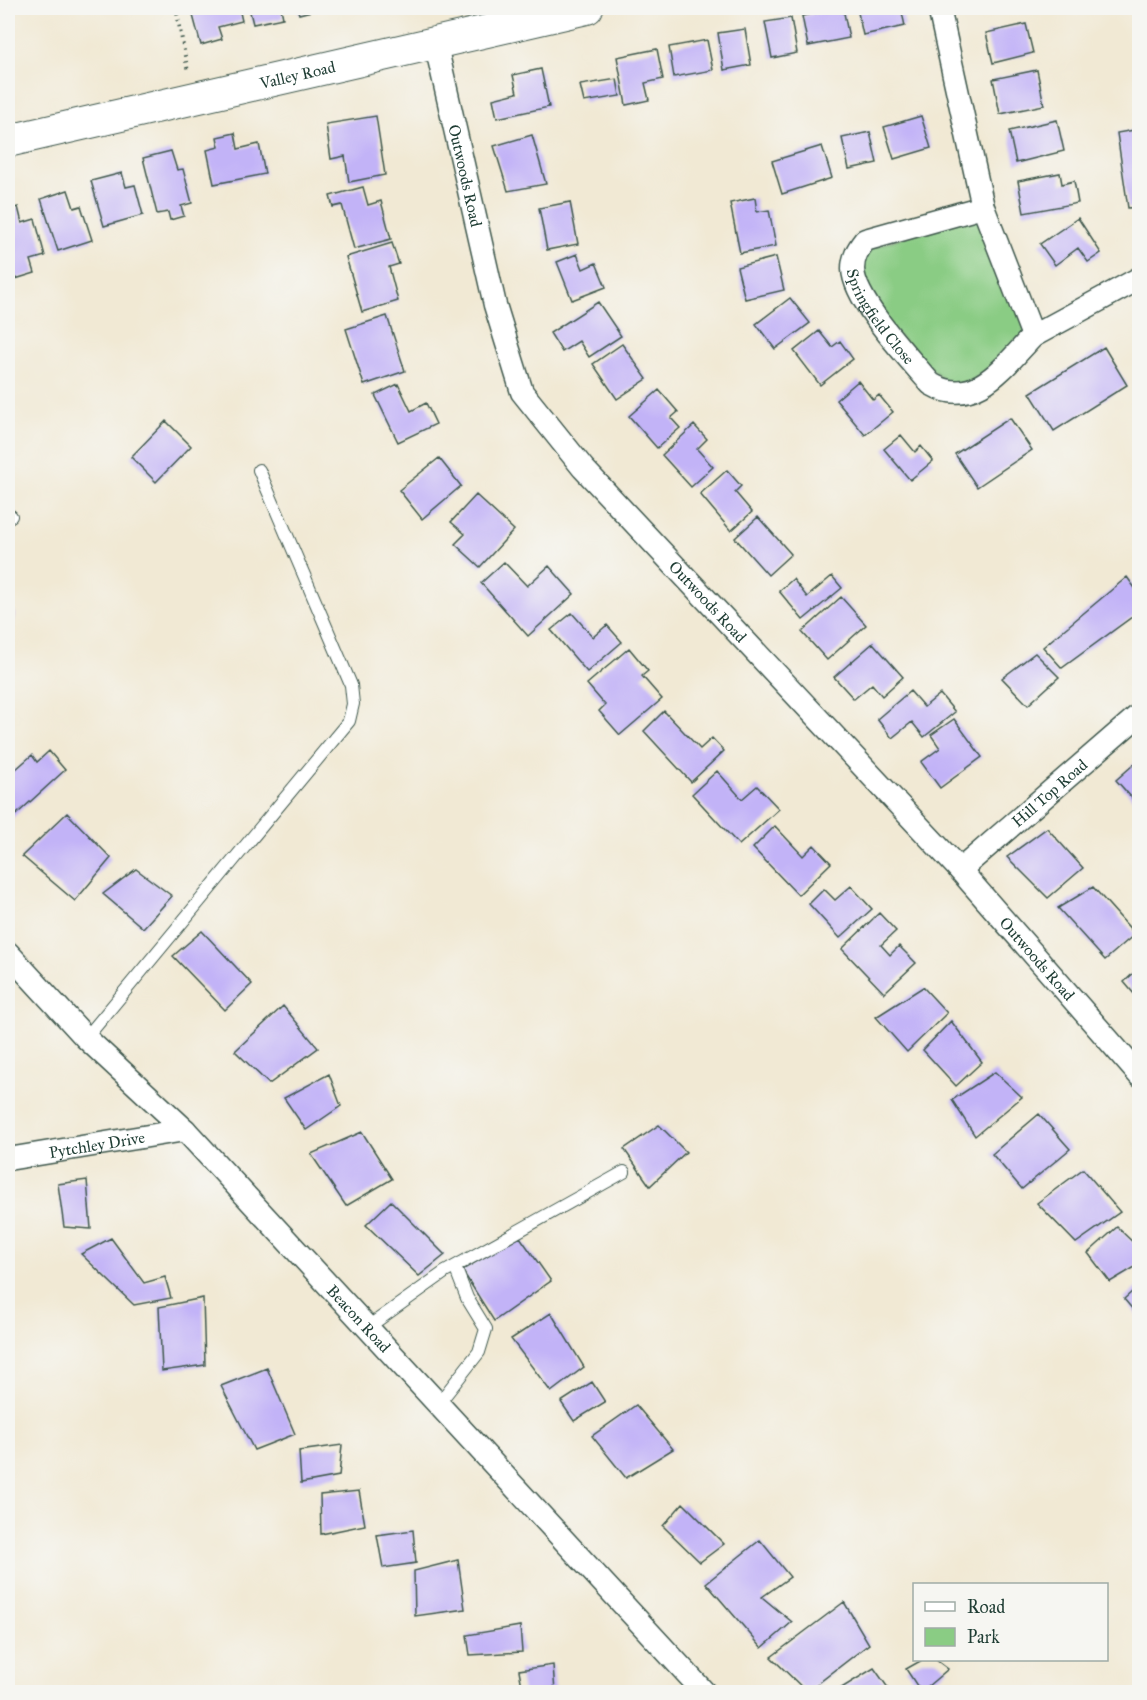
<svg xmlns="http://www.w3.org/2000/svg" width="1147" height="1700" font-family="'IM FELL Great Primer',serif">
<rect width="100%" height="100%" fill="#f6f6f2"/>
<filter id="ink" filterUnits="userSpaceOnUse"><feTurbulence type="fractalNoise" baseFrequency=".0167" numOctaves="2"/><feDisplacementMap in="SourceGraphic" scale="12" xChannelSelector="R" yChannelSelector="G"/><feConvolveMatrix kernelMatrix="1 2 1 2 8 2 1 2 1" color-interpolation-filters="sRGB"/></filter>
<filter id="wash" filterUnits="userSpaceOnUse"><feTurbulence type="fractalNoise" baseFrequency=".008" numOctaves="4" result="noise"/><feDisplacementMap in="SourceGraphic" scale="24" xChannelSelector="R" yChannelSelector="G"/><feGaussianBlur stdDeviation="1.35" result="paint"/><feColorMatrix in="noise" values="0 0 0 0 0 0 0 0 0 0 0 0 0 0 0 0 0 1.4 0 .05"/><feComposite in="paint" operator="in"/></filter>
<g filter="url(#wash)">
<rect width="100%" height="100%" fill="#f1e9d4"/>
<path fill="#8acc84" stroke="#54845c" stroke-width="1.5" d="M983 207 1033 336 956 393 868 306 855 254Z"/>
<g id="blocks">
<path fill="#c2b3f7" d="M191 8H239L242 21 218 27 222 39 201 45Z
M249 8H281L283 18 253 24Z
M297 8H323L299 14Z
M843 8 849 38 808 46 802 16Z
M857 8H901L905 26 863 35Z
M791 18 797 53 772 58 765 22Z
M1026 24 1033 53 993 63 986 33Z
M745 29 751 65 724 70 718 33Z
M707 40 713 70 674 77 669 47Z
M657 49 663 79 645 83 649 100 626 105 617 57Z
M541 69 549 107 497 118 493 99 517 93 513 75Z
M1037 70 1044 105 1000 114 993 79Z
M617 79 620 96 584 102 580 85Z
M376 116 385 175 349 182 345 156 331 159 326 124Z
M921 116 931 148 894 159 884 127Z
M1057 120 1064 151 1016 163 1009 131Z
M1140 129V207L1128 208 1117 133Z
M870 132 877 163 849 169 842 138Z
M235 133 238 149 259 144 265 174 214 184 207 150 219 147 217 137Z
M532 135 546 184 508 191 494 146Z
M822 146 832 178 782 194 772 161Z
M171 151 177 170 183 169 192 203 181 206 184 216 170 220 168 212 157 214 143 158Z
M122 173 126 187 135 185 143 215 104 226 91 181Z
M1060 173 1062 184 1074 181 1078 203 1024 213 1018 181Z
M363 187 368 205 381 201 391 239 354 249 342 205 333 207 330 196Z
M68 190 74 208 81 206 92 240 58 251 41 199Z
M755 198 757 212 769 210 776 246 740 253 730 203Z
M570 202 578 244 547 250 539 208Z
M18 207 22 223 35 219 45 256 31 260 35 273 12 280 8 266V210Z
M1078 218 1101 253 1088 262 1078 248 1055 265 1040 244Z
M392 243 399 264 389 267 398 301 362 312 346 257Z
M577 254 583 269 596 263 606 287 572 300 557 262Z
M776 257 784 290 745 299 737 267Z
M790 298 810 323 775 349 756 324Z
M598 302 621 336 589 357 579 341 562 352 550 333Z
M387 316 405 371 364 385 346 329Z
M819 331 832 347 840 341 853 359 820 385 794 351Z
M622 344 647 379 617 399 593 364Z
M1104 347 1127 385 1054 431 1030 393Z
M858 381 873 400 879 395 893 412 865 435 836 400Z
M398 384 411 411 426 403 436 424 398 442 375 395Z
M659 390 678 412 671 418 680 428 657 448 629 416Z
M1010 418 1032 450 977 487 955 454Z
M166 421 191 446 156 482 131 457Z
M694 425 707 439 697 449 713 467 691 487 662 455Z
M901 435 915 452 921 446 933 461 910 480 884 449Z
M439 458 461 486 422 519 399 490Z
M727 470 741 486 735 492 752 512 731 531 700 494Z
M476 495 514 530 480 567 455 544 465 534 451 522Z
M758 517 791 554 768 575 735 538Z
M504 562 527 586 549 566 574 594 528 636 481 583Z
M832 576 842 588 803 620 779 591 793 579 807 597Z
M1127 577 1140 595V611L1062 668 1043 647Z
M841 597 866 625 827 660 802 632Z
M8 611 15 612 9 650H8Z
M572 613 593 637 607 625 622 642 587 672 551 630Z
M873 643 903 677 882 696 872 684 854 699 834 677Z
M629 648 648 671 642 676 662 699 620 735 599 711 605 705 587 684Z
M1035 653 1059 677 1028 705 1002 678Z
M910 691 924 707 940 694 955 712 924 737 912 722 892 738 877 719Z
M664 711 700 749 712 738 724 751 691 782 644 731Z
M954 719 982 757 940 788 921 762 940 748 931 735Z
M49 751 65 770 8 822V762L15 770 32 755 37 762Z
M1140 759V807L1116 780Z
M717 771 742 799 757 786 779 809 739 845 692 794Z
M67 813 111 858 75 901 22 856Z
M775 826 803 856 814 845 831 863 798 895 753 848Z
M1047 828 1083 868 1048 898 1007 857Z
M136 869 172 896 143 928 103 894Z
M851 886 872 909 840 938 809 904 824 889 835 900Z
M1093 887 1135 934 1105 960 1058 908Z
M879 913 896 931 881 945 890 955 899 946 916 963 884 993 842 949Z
M202 931 252 984 225 1010 173 956Z
M1140 967V1001L1124 982Z
M923 987 947 1013 907 1052 876 1017Z
M283 1006 318 1048 269 1084 235 1051Z
M951 1021 982 1062 956 1086 923 1050Z
M995 1072 1022 1097 975 1136 952 1100Z
M329 1074 341 1106 306 1130 284 1098Z
M1039 1114 1070 1149 1022 1189 992 1154Z
M659 1125 686 1152 650 1186 624 1149Z
M362 1132 392 1179 346 1206 311 1154Z
M1083 1169 1120 1212 1076 1243 1037 1203Z
M87 1180 91 1229 64 1227 58 1184Z
M391 1201 445 1255 419 1276 366 1225Z
M1117 1227 1140 1249V1264L1110 1282 1088 1253Z
M520 1237 551 1281 494 1321 462 1270Z
M111 1238 144 1283 165 1277 171 1298 134 1305 81 1254Z
M1140 1285V1318L1124 1299Z
M203 1298 205 1365 162 1371 159 1307Z
M551 1313 584 1367 551 1392 511 1339Z
M267 1368 295 1434 254 1450 221 1386Z
M592 1382 605 1402 574 1421 561 1402Z
M636 1405 673 1449 626 1478 592 1436Z
M342 1445 339 1476 301 1483 299 1451Z
M359 1491 365 1525 321 1534 320 1495Z
M683 1503 724 1544 700 1562 663 1526Z
M413 1530 416 1563 383 1568 377 1535Z
M760 1540 790 1577 762 1597 792 1622 762 1648 706 1583Z
M458 1560 465 1609 415 1616 414 1571Z
M844 1602 869 1644 807 1692 771 1657Z
M520 1626 522 1652 470 1655 467 1635Z
M922 1660H936L948 1669 921 1692 906 1669Z
M553 1665 555 1692H523L519 1670Z
M874 1668 891 1692H835Z"/>
</g>
</g>
<g filter="url(#ink)">
<use href="#blocks" fill-opacity="0" stroke="#3e574c" stroke-width="1.5"/>
<g fill="none" stroke-linecap="round" stroke-linejoin="round">
<defs>
<path id="lane" d="M8 517 11 516
M86 1038 349 721 353 704 351 685 259 470
M368 1327 445 1272 624 1172
M439 1403 479 1352 486 1329 467 1298 455 1267"/>
<g id="street">
<path d="M939 8 983 207 1033 336 1140 278"/>
<path id="s1" d="M435 41 495 305 522 392 583 468 960 870 1140 1076"/>
<path id="s2" d="M983 207 865 240C858 249 853 257 853 269 854 301 910 359 931 384 975 410 1005 365 1033 336"/>
<path id="s3" d="M960 870 1140 714"/>
<path id="s4" d="M8 953 86 1038 185 1130 704 1692"/>
<path id="s5" d="M8 1159 185 1130"/>
</g>
<g id="secondary">
<path id="s6" d="M8 141 587 8"/>
</g>
</defs>
<use href="#lane" stroke="#3e574c" stroke-width="14"/>
<use href="#street" stroke="#3e574c" stroke-width="25"/>
<use href="#secondary" stroke="#3e574c" stroke-width="34"/>
<path stroke="#3e574c" stroke-width="4" stroke-dasharray="1.5 4.5" stroke-linecap="butt" d="M176 8 188 72"/>
<use href="#lane" stroke="#fff" stroke-width="12"/>
<use href="#street" stroke="#fff" stroke-width="22"/>
<use href="#secondary" stroke="#fff" stroke-width="32"/>
</g>
</g>
<g text-anchor="middle" dominant-baseline="central" stroke-width="4.5" stroke-linejoin="round" paint-order="stroke">
<g font-size="16" fill="#1f3d34" stroke="#f6f6f2">
<text stroke="none"><textPath href="#s6" startOffset="297">Valley Road</textPath></text>
<text stroke="none"><textPath href="#s1" startOffset="138">Outwoods Road</textPath></text>
<text stroke="none"><textPath href="#s2" startOffset="210">Springfield Close</textPath></text>
<text stroke="none"><textPath href="#s1" startOffset="642">Outwoods Road</textPath></text>
<text stroke="none"><textPath href="#s3" startOffset="118">Hill Top Road</textPath></text>
<text stroke="none"><textPath href="#s1" startOffset="1128">Outwoods Road</textPath></text>
<text stroke="none"><textPath href="#s5" startOffset="90">Pytchley Drive</textPath></text>
<text stroke="none"><textPath href="#s4" startOffset="507">Beacon Road</textPath></text>
</g>
</g>
<rect width="1147" height="1700" fill="none" stroke="#f6f6f2" stroke-width="30"/>
<rect x="913" y="1583" width="195" height="78" fill="#f6f6f2" stroke="#a0aca6" stroke-width="1.5"/>
<rect x="925" y="1602" width="30" height="9" fill="#ffffff" stroke="#a0aca6" stroke-width="1.5"/>
<text x="967" y="1613" font-size="18" fill="#1f3d34">Road</text>
<rect x="925" y="1628" width="30" height="18" fill="#8acc84" stroke="#a0aca6" stroke-width="1.5"/>
<text x="967" y="1643" font-size="18" fill="#1f3d34">Park</text>
</svg>
